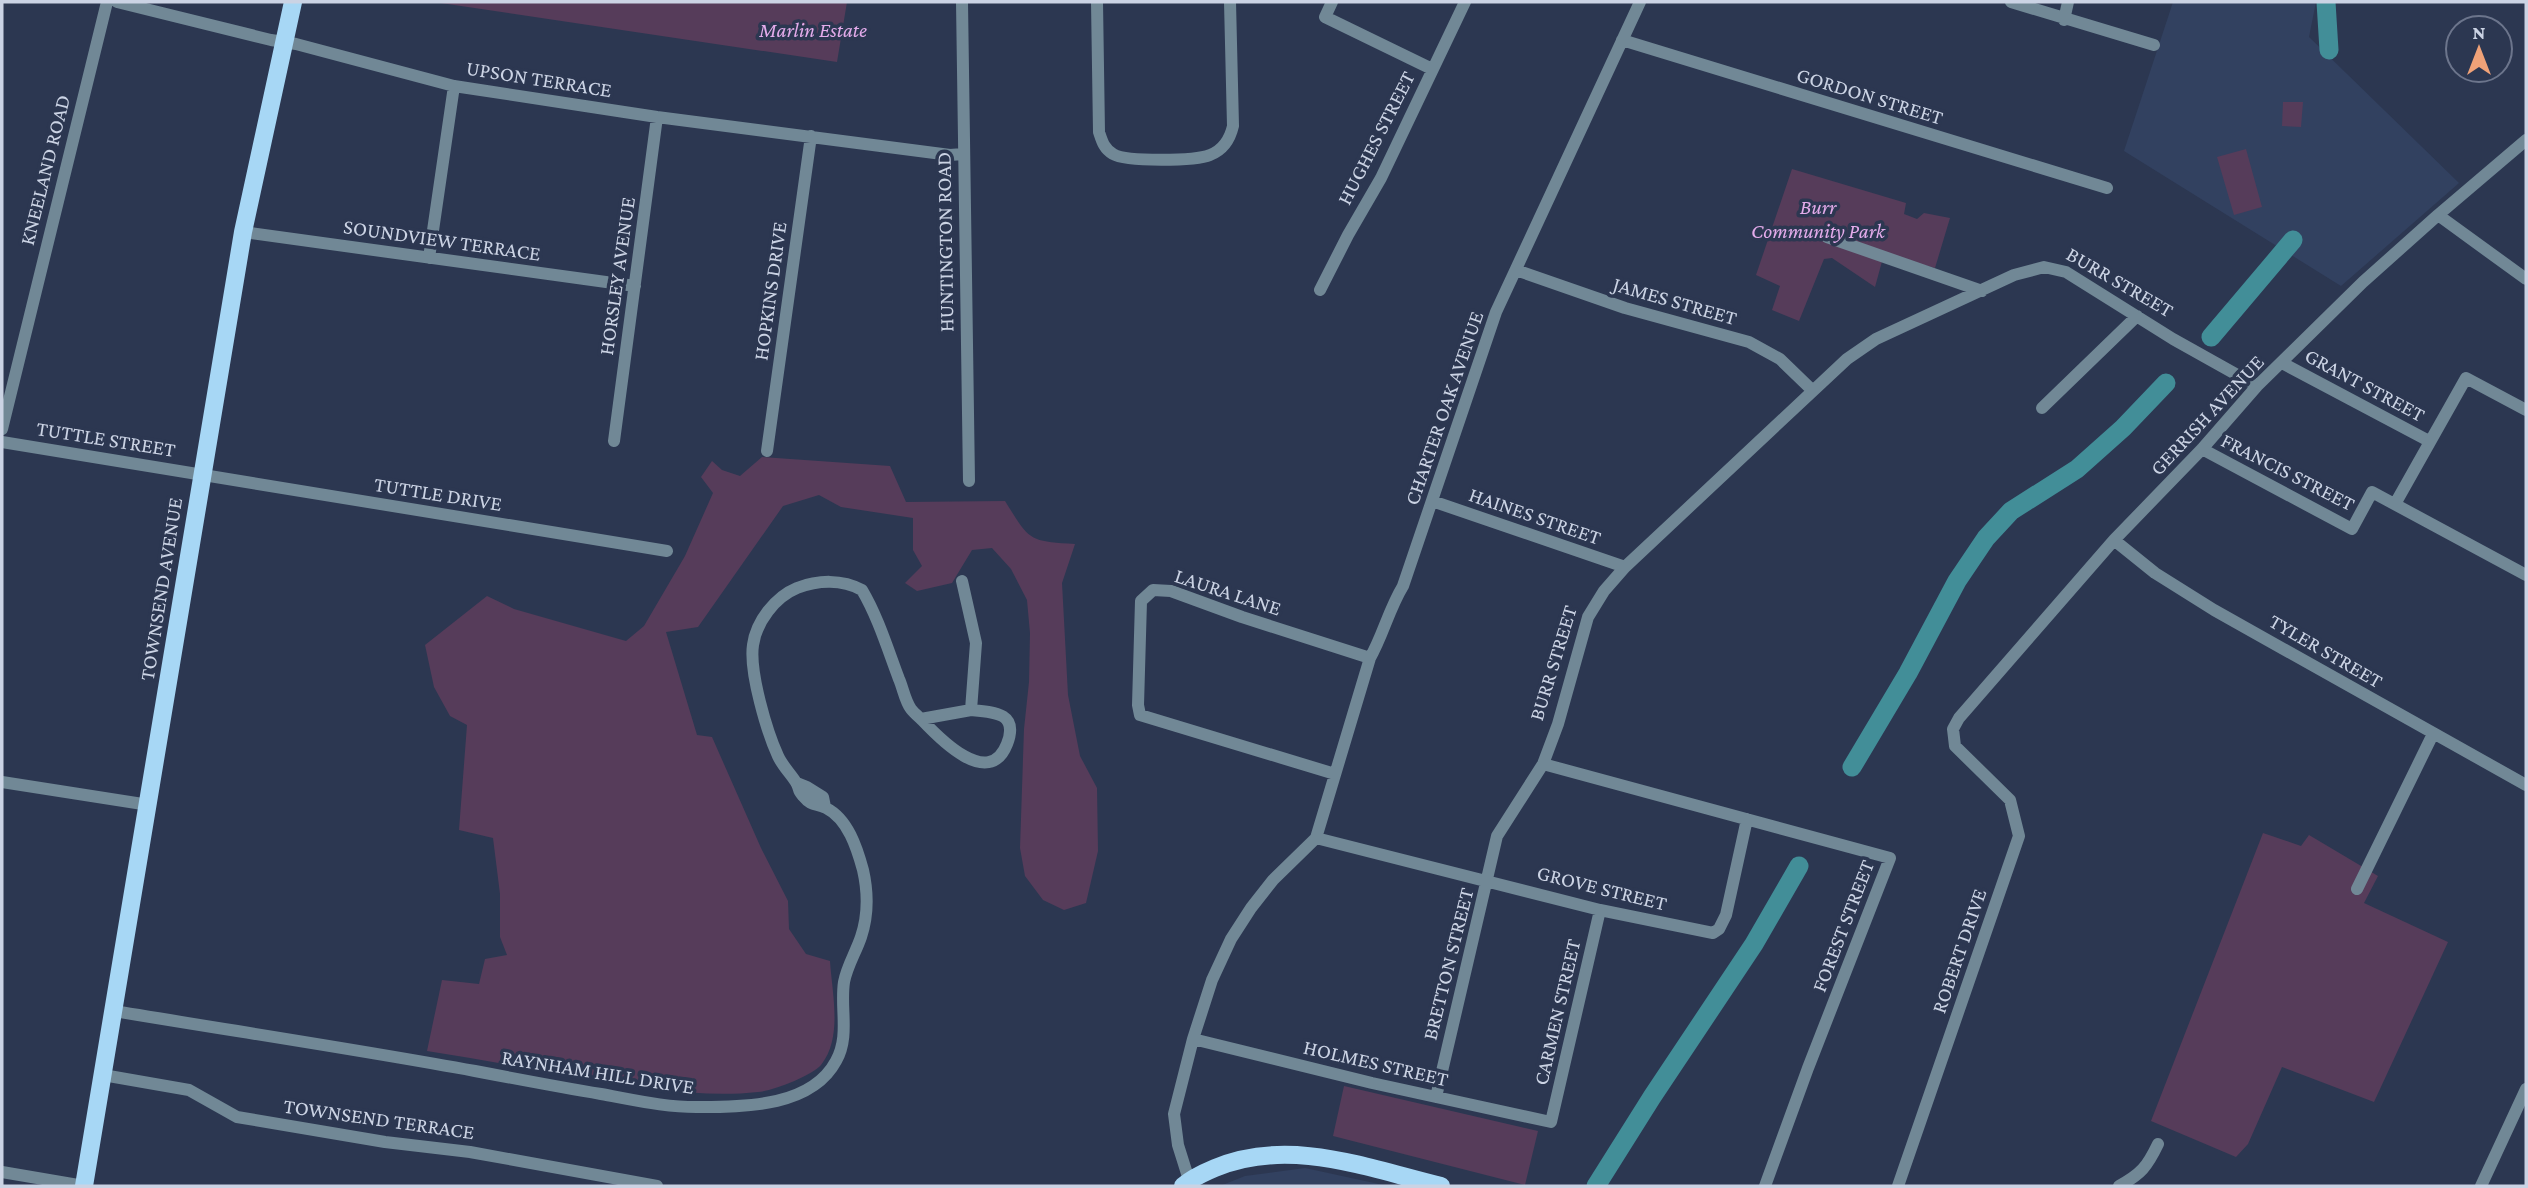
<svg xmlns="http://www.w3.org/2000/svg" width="2528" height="1188" font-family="'Crimson Pro',serif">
<rect width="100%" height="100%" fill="#2c3751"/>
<path fill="#324160" d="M2173 2H2316L2309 37 2459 183 2341 286 2124 151Z
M1305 1168 1388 1186H1220L1245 1176Z"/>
<path fill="#563c5a" d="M434 2H847L837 62Z
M2283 102H2303L2301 127 2282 126Z
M2246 149 2262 207 2234 215 2217 157Z
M1792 169 1906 203 1904 214 1917 219 1924 213 1950 218 1935 268 1884 254 1875 287 1832 258 1824 259 1799 321 1772 310 1780 286 1756 275Z
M762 457 890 466 906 502 1005 501C1030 541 1028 541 1075 544L1062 583 1068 695 1080 756 1097 788 1098 851 1086 903 1064 910 1043 900 1025 876 1020 848 1024 729 1029 682 1030 633 1027 600 1011 569 992 548 972 550 952 583 917 591 905 583 922 566 913 550V518L841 507 819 495 783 506 698 627 666 632 697 735 712 737 761 848 788 901 789 929 806 954 830 961C832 993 843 1038 821 1065 811 1076 773 1091 758 1092 703 1098 648 1088 594 1079 538 1070 483 1060 427 1051L442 980 479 984 485 959 507 955 500 937V894L493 838 459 830 467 725 450 716 434 687 425 645 487 596 514 609 626 641 644 626 685 556 713 493 701 477 712 461 722 470 740 476Z
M2263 833 2301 846 2309 835 2378 876 2364 903 2448 942 2374 1102 2282 1067 2248 1144 2236 1157 2151 1121Z
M1344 1086 1538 1131 1525 1185 1333 1136Z"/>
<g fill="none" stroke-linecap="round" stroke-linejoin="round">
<path stroke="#428e98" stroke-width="19" d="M2326 2 2329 50
M2211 337 2293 240
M1852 767 1908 673 1957 581 1986 538 2011 511 2077 469 2123 428 2166 383
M1596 1186 1652 1097 1754 944 1799 866"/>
<path stroke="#718896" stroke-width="12" d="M117 2 271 40 296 44 454 86 657 117 950 155 963 154
M962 2 969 481
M1097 2 1099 132C1102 141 1104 149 1113 154 1126 162 1196 161 1210 155 1223 150 1230 139 1233 126L1230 2
M1332 2 1325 17 1432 69
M2011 2 2154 45
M2064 20 2068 2
M1622 40 2107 188
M2438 215 2526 279
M243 232 635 286
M1827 237 1982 291
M429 258 454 86
M1516 270 1625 308 1749 342 1780 359 1812 390
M1320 290 1348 235 1381 178 1465 2
M2282 363 2429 441
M2042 408 2137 316
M2 429 107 2
M614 441 657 117
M2 442 667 551
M2202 449 2352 529 2372 492 2526 575
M767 451 811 136
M1432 501 1625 567
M2395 504 2466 378 2526 410
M2114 540 2155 573 2214 610 2526 785
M921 719 971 710
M1543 764 1890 858 1808 1068 1765 1186
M1335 774 1140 715 1138 705 1141 601 1153 590 1171 591 1242 617 1370 658
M2 782 149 805
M797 783 807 787 823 797 825 807
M1316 838 1600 910 1713 933 1719 929 1726 915 1747 819
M2357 889 2433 734
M114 1011C234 1031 355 1049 475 1071 517 1079 559 1087 601 1094 634 1100 668 1108 702 1107 747 1107 812 1106 836 1061 850 1036 840 1009 844 982 847 966 856 952 861 937 868 916 868 892 863 870 857 848 848 819 826 808 816 803 812 807 803 796 797 789 801 793 797 784 792 775 783 767 778 756 767 732 749 672 753 645 756 622 775 597 797 588 818 580 842 579 862 590 878 617 888 650 899 679 903 688 905 701 911 709 914 713 919 717 922 720 939 738 989 790 1007 744 1019 713 995 712 971 710L976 643 962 581
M1193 1039 1372 1083 1551 1122 1600 910
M103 1075 189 1090 237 1117 385 1142 470 1152 657 1186
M1436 1097 1497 836 1543 764 1558 724 1588 617 1604 591 1625 567 1847 359 1876 339 2014 275 2044 267 2066 272 2173 339 2257 386
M2 1172 84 1186
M1189 1180 1178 1145 1174 1114 1193 1039 1212 980 1231 939 1251 908 1273 880 1316 838 1370 658C1383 635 1389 609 1403 586L1496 312 1640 2
M1898 1186 2019 836 2010 800 1955 746 1953 729 1959 718 2114 540 2202 449 2257 386 2363 282 2438 215 2526 140
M2119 1186C2141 1174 2147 1167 2158 1144
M2481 1186 2526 1089"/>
<path stroke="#a7d7f5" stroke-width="18" d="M84 1186 243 232 293 2
M1183 1186C1192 1178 1203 1173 1215 1168 1289 1137 1367 1168 1441 1186"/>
</g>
<g text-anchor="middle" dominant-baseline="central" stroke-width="7" stroke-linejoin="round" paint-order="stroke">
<g font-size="21" font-style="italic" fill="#e3abea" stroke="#2c3751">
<text x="813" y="30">Marlin Estate</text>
<text x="1818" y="207">Burr<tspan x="1818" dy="24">Community Park</tspan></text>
</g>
<g font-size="21" fill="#cbd3e4" stroke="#2c3751">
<text transform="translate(539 79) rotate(9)">UPSON TERRACE</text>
<text transform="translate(1870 96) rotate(17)">GORDON STREET</text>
<text transform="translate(1376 138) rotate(-63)">HUGHES STREET</text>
<text transform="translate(45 170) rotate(-76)">KNEELAND ROAD</text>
<text transform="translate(442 240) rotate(8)">SOUNDVIEW TERRACE</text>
<text transform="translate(945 242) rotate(-91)">HUNTINGTON ROAD</text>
<text transform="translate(617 276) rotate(-82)">HORSLEY AVENUE</text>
<text transform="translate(2120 282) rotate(30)">BURR STREET</text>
<text transform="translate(770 291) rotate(-82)">HOPKINS DRIVE</text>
<text transform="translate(1675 301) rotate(16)">JAMES STREET</text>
<text transform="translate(2365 385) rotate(28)">GRANT STREET</text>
<text transform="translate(1444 408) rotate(-71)">CHARTER OAK AVENUE</text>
<text transform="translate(2207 415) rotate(-47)">GERRISH AVENUE</text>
<text transform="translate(106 439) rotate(9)">TUTTLE STREET</text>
<text transform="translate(2288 472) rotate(27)">FRANCIS STREET</text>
<text transform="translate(438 494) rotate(9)">TUTTLE DRIVE</text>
<text transform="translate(1535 516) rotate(19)">HAINES STREET</text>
<text transform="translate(161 589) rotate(-81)">TOWNSEND AVENUE</text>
<text transform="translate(1228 592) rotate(18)">LAURA LANE</text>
<text transform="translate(2326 651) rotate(30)">TYLER STREET</text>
<text transform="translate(1553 663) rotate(-73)">BURR STREET</text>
<text transform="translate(1602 888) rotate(14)">GROVE STREET</text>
<text transform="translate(1843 926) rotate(-69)">FOREST STREET</text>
<text transform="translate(1959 951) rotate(-71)">ROBERT DRIVE</text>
<text transform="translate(1448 964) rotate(-76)">BRETTON STREET</text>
<text transform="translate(1557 1012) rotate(-77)">CARMEN STREET</text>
<text transform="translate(1376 1063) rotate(13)">HOLMES STREET</text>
<text transform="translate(598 1072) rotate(9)">RAYNHAM HILL DRIVE</text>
<text transform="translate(379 1119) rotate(8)">TOWNSEND TERRACE</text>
</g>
</g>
<rect width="2528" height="1188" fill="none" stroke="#cbd3e4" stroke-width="7"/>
<g transform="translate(2479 49)"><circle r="33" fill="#2c3751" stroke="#6c758c" stroke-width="2"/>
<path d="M0-5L12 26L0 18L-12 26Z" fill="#f0a278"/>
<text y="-10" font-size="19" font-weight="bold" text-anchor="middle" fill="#cbd3e4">N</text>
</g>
</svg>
